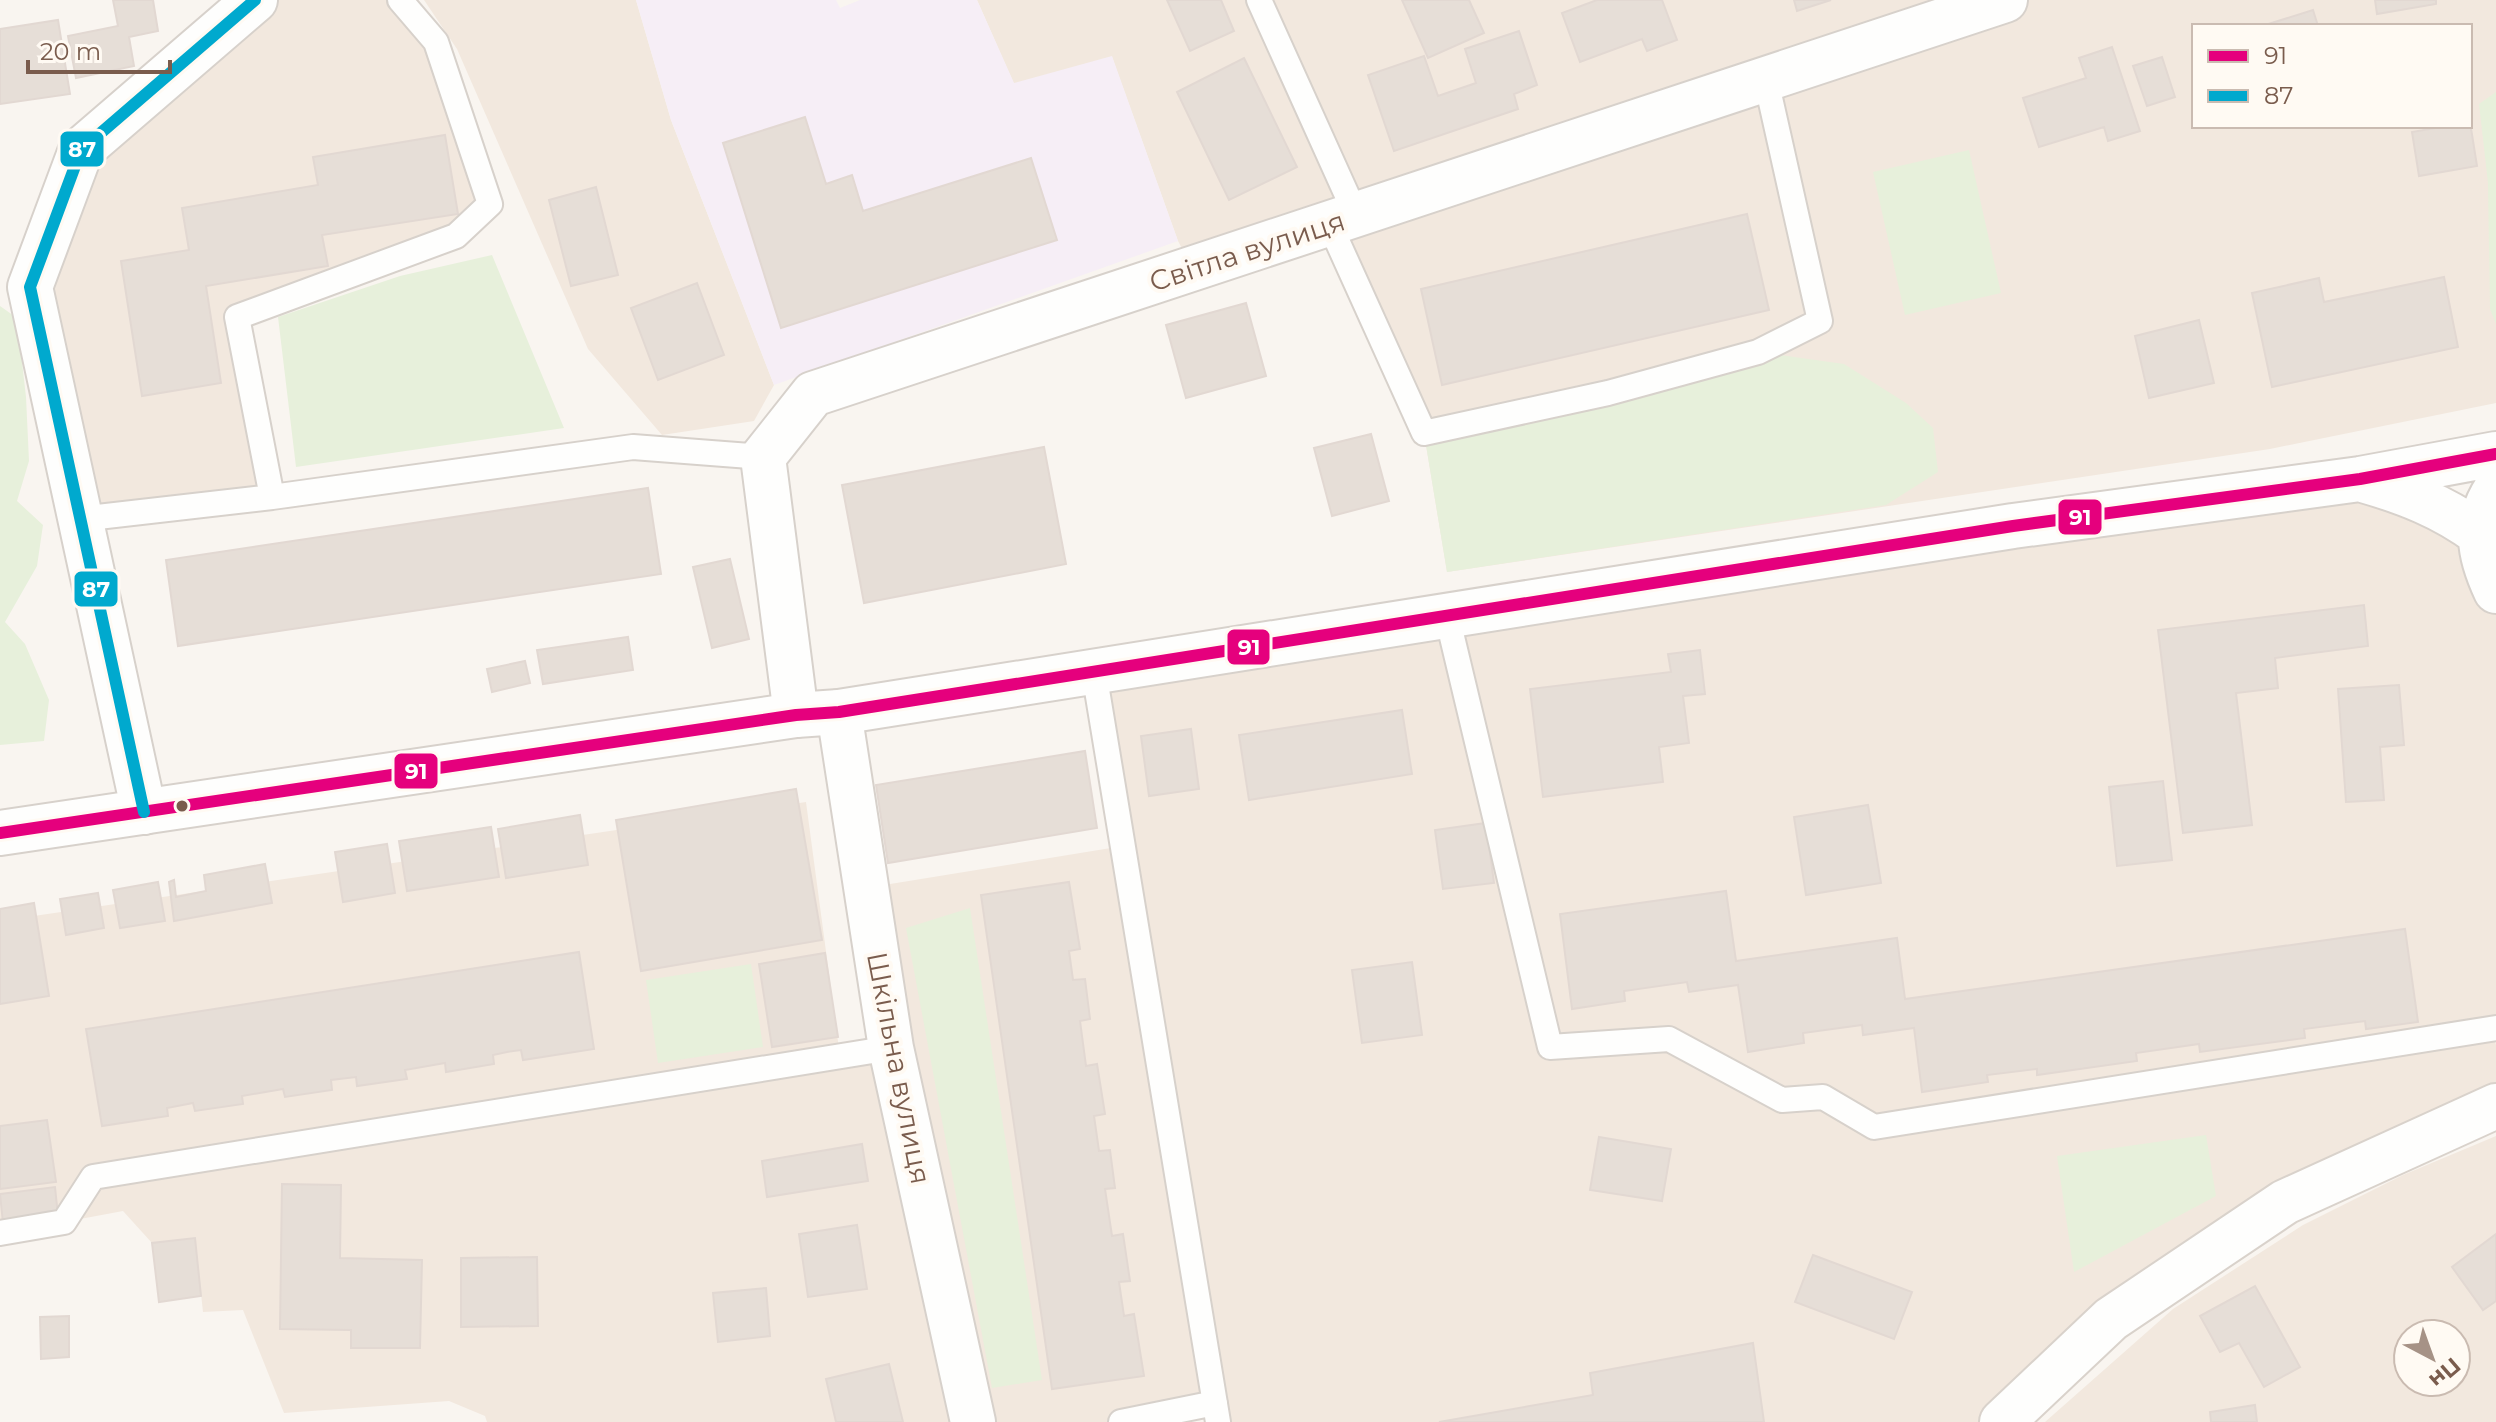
<svg xmlns="http://www.w3.org/2000/svg" width="2496" height="1422" font-family="Montserrat,sans-serif">
<rect width="100%" height="100%" fill="#f9f5f0"/>
<path fill="#f2e8de" fill-rule="evenodd" d="M255 0H400L436 42 490 204 456 236 237 317 272 497 80 519 30 287 81 150Z
M424 0H636L671 120 774 385 754 421 662 435 588 349 457 49Z
M977 0H2496V403L2270 449 1447 572 1424 433 1329 223 1193 269 1178 241 1112 57 1014 84ZM2194 26H2470V126H2194Z
M2360 479 2426 501 2496 591V1028L2492 1030 2496 1045V1106L2285 1202 2002 1422H1218L1215 1404 1121 1422H973L884 885 1123 846 1094 672Z
M806 802 840 1056 873 1051 951 1422H487L485 1416 449 1401 284 1413 243 1310 203 1312 195 1238 152 1243 123 1211 0 1234V921Z
M2496 1136V1422H2045L2173 1309 2303 1225 2403 1175ZM2408 1334H2456V1382H2408Z"/>
<path fill="#f6eef6" d="M636 0H836L840 8 860 0H977L1014 83 1112 56 1178 241 774 385 671 120Z"/>
<path fill="#e7f0db" d="M2496 92V324L2490 309 2488 183 2479 104Z
M1969 150 2001 293 1905 315 1873 172Z
M492 255 564 428 296 467 278 317 400 276Z
M0 306 17 318 26 397 29 461 17 501 43 525 37 566 5 622 25 644 49 700 44 741 0 745Z
M1758 352 1844 364 1906 403 1933 428 1938 472 1886 505 1447 572 1424 433Z
M970 908 1042 1380 992 1388 906 928Z
M751 964 763 1047 658 1063 646 980Z
M2206 1135 2216 1196 2074 1272 2057 1156Z"/>
<path fill="#e6ded7" stroke="#e2d8d2" stroke-width="2" d="M113 0H153L158 31 129 37 134 66 76 78 68 36 118 26Z
M1167 0H1221L1234 31 1190 51Z
M1402 0H1469L1484 33 1428 58Z
M1597 0H1662L1677 40 1647 51 1642 39 1580 62 1562 13Z
M1794 0H1831L1797 11Z
M2375 0H2436V4L2377 14Z
M2313 10 2318 26H2262Z
M58 20 70 94 0 104V29Z
M1519 31 1537 85 1514 94 1518 109 1394 151 1368 75 1424 56 1438 96 1476 83 1465 49Z
M2112 47 2140 131 2108 141 2104 127 2039 147 2023 98 2086 78 2079 58Z
M2162 57 2175 97 2147 106 2133 66Z
M1244 58 1297 167 1229 200 1177 92Z
M805 117 826 184 852 175 863 211 1031 158 1057 240 781 328 723 143Z
M2470 122 2477 166 2419 176 2412 132 2447 126H2470Z
M445 135 458 214 322 235 328 266 206 286 221 383 142 396 121 261 189 250 182 208 318 185 313 157Z
M596 187 618 275 571 286 549 200Z
M1747 214 1769 310 1442 385 1421 289Z
M2444 277 2458 347 2272 387 2252 293 2319 278 2324 302Z
M697 283 724 355 658 380 631 308Z
M1246 303 1266 376 1186 398 1166 325Z
M2199 320 2214 383 2149 398 2135 336Z
M1371 434 1389 501 1332 516 1314 448Z
M1044 447 1066 564 864 603 842 485Z
M648 488 661 574 178 646 166 560Z
M730 559 749 639 712 648 693 567Z
M2364 605 2368 646 2275 658 2278 688 2236 693 2252 825 2183 833 2158 630Z
M628 637 633 670 543 684 537 650Z
M1700 650 1705 694 1683 696 1689 743 1659 747 1663 782 1543 797 1530 689 1671 672 1668 654Z
M525 661 530 683 492 692 487 669Z
M2399 685 2404 745 2380 747 2384 800 2346 802 2338 689Z
M1402 710 1412 774 1249 800 1239 735Z
M1191 729 1199 789 1149 796 1141 736Z
M1085 751 1097 828 888 863 876 785Z
M2163 781 2172 860 2117 866 2109 787Z
M796 789 822 940 641 971 616 820Z
M1868 805 1881 883 1806 895 1794 817Z
M580 815 588 865 506 878 498 829Z
M1486 823 1494 883 1443 889 1435 830Z
M491 827 499 877 407 891 399 841Z
M387 844 395 893 343 902 335 852Z
M265 864 272 903 174 921 169 882 174 880 176 897 206 891 204 875Z
M158 882 165 921 120 928 113 890Z
M1069 882 1080 949 1069 951 1073 980 1085 979 1090 1019 1080 1021 1086 1066 1097 1064 1105 1114 1094 1116 1099 1151 1110 1150 1115 1188 1105 1189 1112 1236 1123 1234 1130 1281 1119 1282 1124 1316 1134 1314 1144 1376 1052 1389 981 895Z
M1726 891 1736 961 1897 938 1905 999 2405 929 2418 1022 2366 1029 2365 1021 2304 1029 2305 1038 2200 1052 2199 1044 2136 1053 2137 1061 2037 1075V1069L1987 1075 1988 1082 1922 1092 1914 1028 1863 1035 1862 1025 1803 1033 1804 1043 1748 1052 1738 985 1689 992 1687 982 1624 991 1625 1001 1572 1009 1560 914Z
M98 893 104 928 66 935 60 899Z
M34 903 49 996 0 1004V909Z
M579 952 594 1049 523 1060 521 1050 507 1052 493 1055 494 1064 446 1072 445 1063 405 1070 407 1079 357 1086 356 1077 331 1080 332 1090 285 1097 283 1089 242 1096 243 1104 195 1111 193 1103 167 1108 168 1116 102 1126 86 1029Z
M825 953 838 1037 772 1047 759 964Z
M1412 962 1422 1035 1362 1043 1352 970Z
M47 1120 56 1182 0 1189V1126Z
M1599 1137 1671 1149 1662 1201 1590 1190Z
M862 1144 868 1181 767 1197 762 1161Z
M282 1184 341 1185 340 1258 422 1260 420 1348H351V1330L280 1329Z
M55 1187 58 1216 3 1223 0 1194Z
M857 1225 867 1289 808 1297 799 1234Z
M2496 1234V1301L2483 1310 2452 1267Z
M195 1238 201 1296 159 1302 152 1243Z
M1813 1255 1912 1292 1894 1339 1795 1302Z
M537 1257 538 1326 461 1327V1258Z
M2255 1286 2300 1367 2264 1387 2239 1343 2220 1352 2200 1316Z
M766 1288 770 1336 718 1342 713 1293Z
M69 1316V1357L41 1359 40 1317Z
M1753 1343 1764 1422H1439L1593 1395 1590 1373Z
M889 1364 903 1422H836L826 1379Z
M2255 1405 2257 1422H2211L2210 1412Z"/>
<g fill="none" stroke-linecap="round" stroke-linejoin="round">
<defs>
<path id="service" d="M1259 0 1356 215
M1329 223 1424 433 1608 393 1758 352 1820 321 1766 80
M272 497 237 317 456 236 490 204 436 42 400 0
M80 519 272 497 633 447 763 457
M1447 616 1550 1047 1669 1039 1782 1100 1823 1097 1874 1127 2496 1028
M1094 672 1218 1422
M0 1233 64 1222 93 1177 891 1048
M1121 1422 1215 1403"/>
<path id="minor" d="M839 712 891 1048 973 1422
M796 715 763 457 813 394 2005 0
M144 812 30 287 81 150 255 0"/>
<path id="tertiary" d="M2363 480C2405 492 2444 507 2480 534
M2496 489C2473 524 2479 555 2496 591
M0 833 796 715 839 712 2013 526 2360 479 2496 454"/>
<path id="secondary" d="M2002 1422 2111 1319 2285 1202 2496 1106"/>
</defs>
<use href="#service" stroke="#d7d1cb" stroke-width="28"/>
<use href="#minor" stroke="#d7d1cb" stroke-width="48"/>
<use href="#tertiary" stroke="#d7d1cb" stroke-width="48"/>
<use href="#secondary" stroke="#d9d2cb" stroke-width="48"/>
<use href="#service" stroke="#fefefd" stroke-width="24"/>
<use href="#minor" stroke="#fefefd" stroke-width="44"/>
<use href="#tertiary" stroke="#fefefd" stroke-width="44"/>
<use href="#secondary" stroke="#fefefd" stroke-width="44"/>
<defs>
<path id="bus-1" d="M0 833 796 715 839 712 2013 526 2360 479 2496 454"/>
<path id="bus-2" d="M144 812 30 287 81 150 255 0"/>
</defs>
<use href="#bus-1" stroke="#fffaf3" stroke-width="18"/>
<use href="#bus-2" stroke="#fffaf3" stroke-width="18"/>
<use href="#bus-1" stroke="#e5007d" stroke-width="12"/>
<use href="#bus-2" stroke="#00a9ce" stroke-width="12"/>
</g>
<circle fill="#7a5c4d" stroke="#fffaf3" stroke-width="3" cx="182" cy="806" r="7"/>
<g text-anchor="middle" dominant-baseline="central" stroke-width="8" stroke-linejoin="round" paint-order="stroke">
<g font-size="28" fill="#7a5c4d" stroke="#fffaf3">
<text transform="translate(1247 251) rotate(-18)">Світла вулиця</text>
<text transform="translate(899 1068) rotate(79)">Шкільна вулиця</text>
</g>
</g>
<g stroke="#fffaf3" stroke-width="3">
<rect x="59" y="130" width="46" height="38" rx="8" fill="#00a9ce"/>
<rect x="2057" y="498" width="46" height="38" rx="8" fill="#e5007d"/>
<rect x="73" y="570" width="46" height="38" rx="8" fill="#00a9ce"/>
<rect x="1226" y="628" width="45" height="38" rx="8" fill="#e5007d"/>
<rect x="393" y="752" width="46" height="38" rx="8" fill="#e5007d"/>
</g>
<g font-size="22" text-anchor="middle" font-weight="bold" fill="#fff">
<text x="82" y="157">87</text>
<text x="2080" y="525">91</text>
<text x="96" y="597">87</text>
<text x="1249" y="655">91</text>
<text x="416" y="779">91</text>
</g>
<rect x="2192" y="24" width="280" height="104" fill="#fffaf3" stroke="#cabbb1" stroke-width="2"/>
<rect x="2208" y="50" width="40" height="12" fill="#e5007d" stroke="#cabbb1" stroke-width="2"/>
<text x="2264" y="64" font-size="24" fill="#7a5c4d">91</text>
<rect x="2208" y="90" width="40" height="12" fill="#00a9ce" stroke="#cabbb1" stroke-width="2"/>
<text x="2264" y="104" font-size="24" fill="#7a5c4d">87</text>
<g transform="translate(2432 1358) rotate(139)"><circle r="38" fill="#fffaf3" stroke="#cabbb1" stroke-width="2"/>
<path d="M0-6L14 30L0 20L-14 30Z" fill="#a69286"/>
<text y="-12" font-size="22" font-weight="bold" text-anchor="middle" fill="#7a5c4d">Пн</text>
</g>
<path d="M28 60v12h142v-12" fill="none" stroke="#7a5c4d" stroke-width="4"/>
<text x="40" y="60" font-size="24" fill="#7a5c4d" stroke="#fffaf3" stroke-width="6" paint-order="stroke">20 m</text>
</svg>
